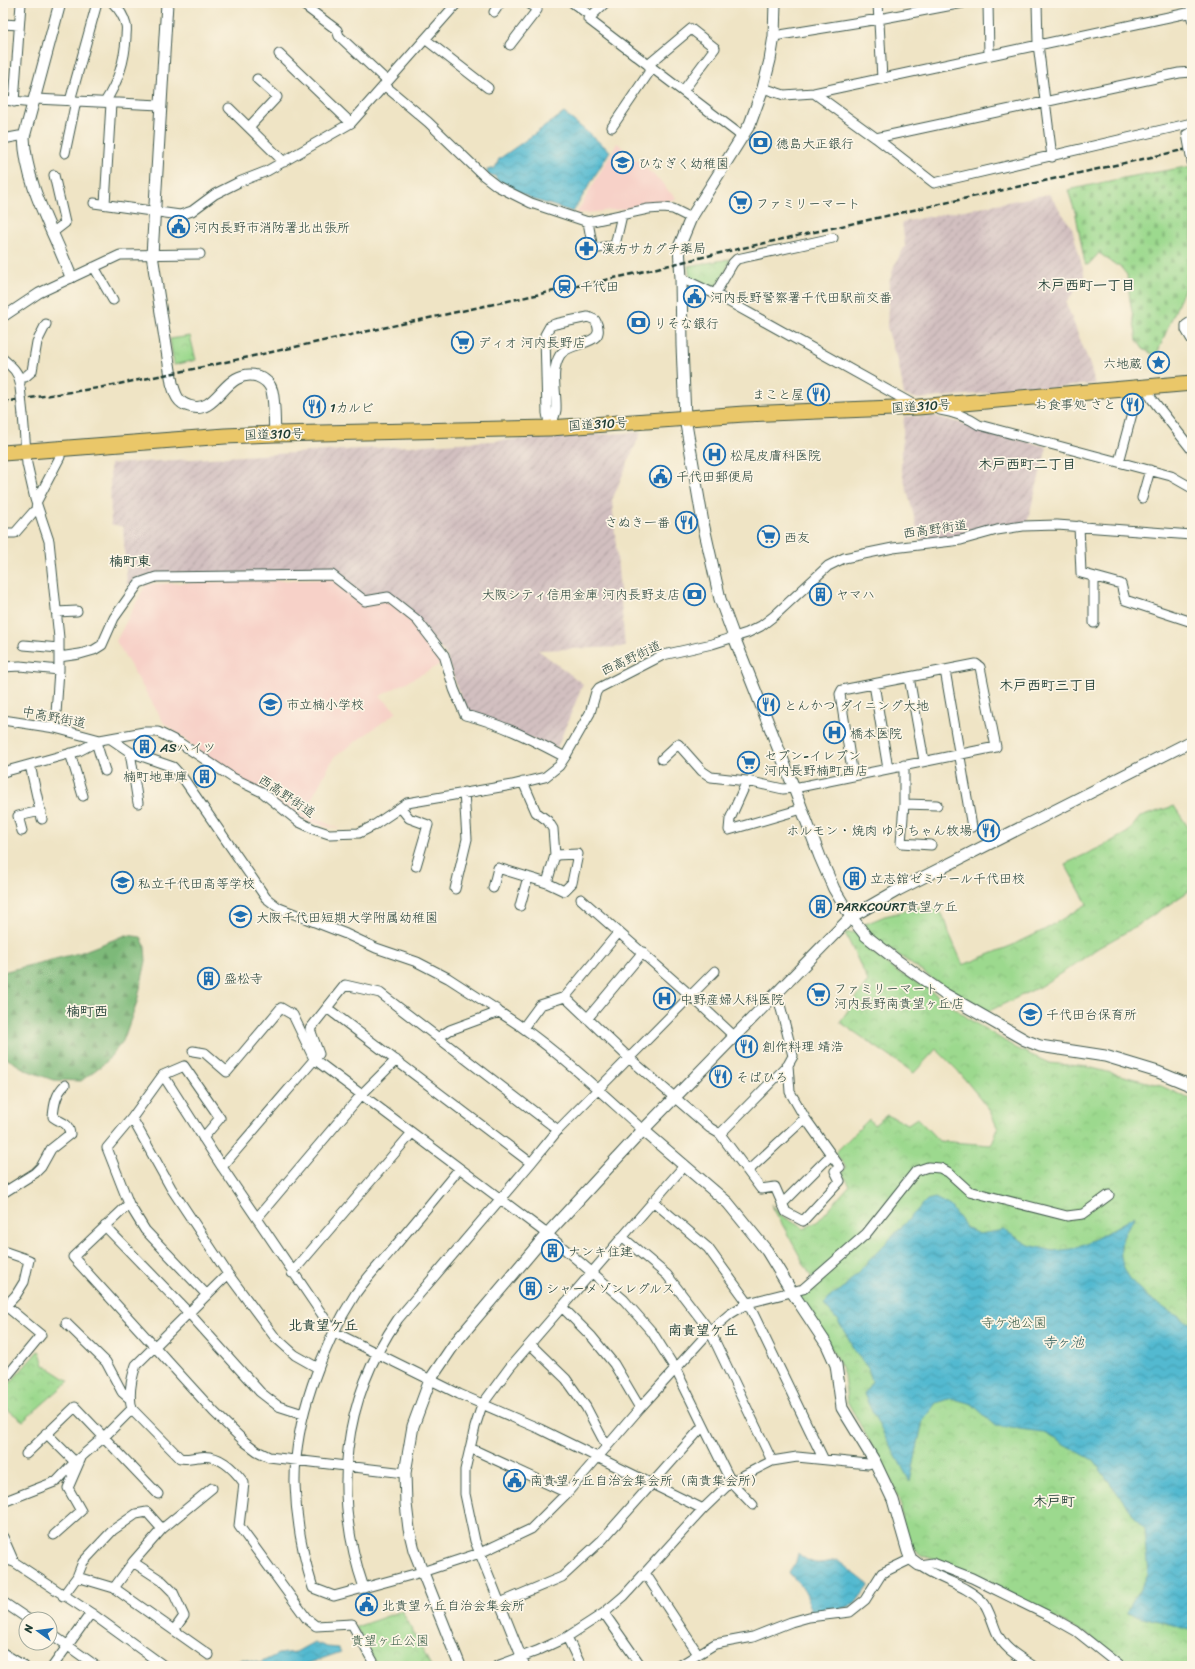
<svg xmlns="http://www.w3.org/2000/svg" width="1195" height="1669" font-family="Sriracha,'Klee One',sans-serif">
<defs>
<pattern id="industrial-furrows" width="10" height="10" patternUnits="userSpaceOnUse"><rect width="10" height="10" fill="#d2bfc0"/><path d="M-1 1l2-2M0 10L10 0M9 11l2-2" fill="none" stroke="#aa9c9d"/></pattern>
<pattern id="forest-firs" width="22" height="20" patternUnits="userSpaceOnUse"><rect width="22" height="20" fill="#7db979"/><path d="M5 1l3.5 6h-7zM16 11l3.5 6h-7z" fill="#669864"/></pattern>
<pattern id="cemetery-stones" width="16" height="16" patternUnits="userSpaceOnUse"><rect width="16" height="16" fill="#9cd98e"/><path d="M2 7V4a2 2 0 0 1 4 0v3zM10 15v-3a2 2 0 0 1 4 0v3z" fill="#86bb7b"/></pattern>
<pattern id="park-crowns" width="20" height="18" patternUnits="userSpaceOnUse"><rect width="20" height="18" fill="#9cd98e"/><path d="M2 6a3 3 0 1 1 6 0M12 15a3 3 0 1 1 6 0" fill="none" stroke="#86bb7b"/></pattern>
<pattern id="water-waves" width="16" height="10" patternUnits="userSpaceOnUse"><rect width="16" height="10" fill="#52b9d0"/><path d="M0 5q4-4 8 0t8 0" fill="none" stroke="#4398aa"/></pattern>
</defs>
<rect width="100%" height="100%" fill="#fcf5e5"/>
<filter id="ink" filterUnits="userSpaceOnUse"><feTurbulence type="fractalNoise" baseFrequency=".025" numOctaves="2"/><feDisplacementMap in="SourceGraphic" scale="8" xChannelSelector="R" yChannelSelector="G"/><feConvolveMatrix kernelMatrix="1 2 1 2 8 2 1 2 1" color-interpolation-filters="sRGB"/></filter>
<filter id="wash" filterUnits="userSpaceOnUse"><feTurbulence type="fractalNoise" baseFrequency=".012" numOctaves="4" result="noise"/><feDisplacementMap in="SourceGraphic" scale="16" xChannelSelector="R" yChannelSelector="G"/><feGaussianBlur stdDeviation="0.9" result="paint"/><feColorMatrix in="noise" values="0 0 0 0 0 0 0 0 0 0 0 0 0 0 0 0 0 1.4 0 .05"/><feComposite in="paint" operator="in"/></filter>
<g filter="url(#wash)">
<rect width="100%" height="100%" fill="#efe4c5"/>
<path fill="#f7d1c8" d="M617 143 664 184 667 190 678 199 623 209 576 214Z
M332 579 386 601 393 603 420 625 443 663 380 696 397 712 334 757 304 813 341 830 301 820 218 766 164 723 116 641 146 584Z"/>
<path fill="url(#industrial-furrows)" d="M1049 194 1072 228 1085 277 1066 303 1090 365 1095 384 918 399 904 395 898 360 893 349 887 327 889 283 894 266 905 246 902 222Z
M904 416H935L1047 447 1027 523 959 537 927 541 920 539 901 468Z
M641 432 612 500 625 647 538 650 583 684 556 750 466 711 445 653 387 595 364 597 333 572 159 573 127 585 123 527 111 524 110 464Z"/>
<path fill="url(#forest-firs)" stroke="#4e7b56" d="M126 935 141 937 145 946 146 961 137 1002 123 1041 106 1062 81 1081 53 1080 26 1070 3 1056V972L79 953Z"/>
<path fill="url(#cemetery-stones)" stroke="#5e8b61" d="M1192 166V274L1186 285 1156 356 1143 349 1137 340 1130 300 1127 275 1119 265H1116L1099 253 1088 265 1085 264 1076 215 1068 190 1128 177Z"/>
<path fill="url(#park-crowns)" stroke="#5e8b61" d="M730 259 725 273 714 290 690 278 688 266Z
M190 336 196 360 174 365 170 339Z
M1174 806 1192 833V889L1135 927 1098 948 1074 965 1039 987 987 1012 971 1001 944 987 874 938 863 925 885 916 925 906 938 910 946 921 949 933 963 965 1013 945 1044 930 1087 904 1065 864 1103 846 1128 832 1140 817Z
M856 932 868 949 896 971 927 988 972 1021 1016 1048 1049 1063 1088 1067 1159 1085 1192 1100V1666H1128L1110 1650 1086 1634 939 1561 921 1555 914 1549 908 1538 903 1525 901 1505 892 1482 847 1401 844 1375 839 1362 798 1296 814 1282 771 1204 781 1215 804 1229 818 1221 850 1185 842 1173 846 1167 835 1153 869 1119 874 1125 887 1115 908 1124 917 1118 939 1141 991 1145 998 1129 989 1109 958 1071 936 1049 914 1073 840 1022 868 981 845 933Z
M38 1351 40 1352 44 1365 69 1381 23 1421 3 1406V1391Z
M402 1611 431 1666H385L376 1663 356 1627Z"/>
<path fill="url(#water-waves)" stroke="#387b82" d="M564 113 610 151 573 212 532 199 497 180 495 176 488 175 487 170 495 168 499 159Z
M935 1198 950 1206 966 1228 979 1234 1004 1230 1029 1245 1053 1251 1072 1249 1097 1238 1135 1216C1131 1224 1124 1233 1122 1241 1112 1282 1163 1308 1192 1324V1631L1163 1622 1126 1613 1148 1575 1144 1529 1093 1460 1042 1432 996 1426 972 1404 951 1398 936 1403 923 1420 910 1482C895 1453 877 1425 864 1394L872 1381 868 1368 854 1351 849 1339 837 1320 824 1305 833 1294 841 1290 927 1200Z
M798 1553C812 1566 820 1564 837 1560L869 1585 855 1604 843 1609 811 1613C808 1593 803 1587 789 1573L796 1562Z
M314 1642 327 1647 338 1648 341 1652 309 1663 305 1666H230L228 1665 243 1659 260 1663 278 1654 296 1652Z"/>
</g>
<g filter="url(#ink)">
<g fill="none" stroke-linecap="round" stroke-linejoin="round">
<defs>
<path id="minor" d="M301 3 337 30 339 36 387 81
M573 3 592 17
M605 3 588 19 743 137
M878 3 882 79
M988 3 989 55
M1037 3 1038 44 1052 157
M1191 3 1192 19
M494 12 500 3
M3 24 19 25
M774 36 879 19 963 3
M425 39 488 88
M510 45 537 10 529 3
M279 54 351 123
M648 65 691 29 715 48 683 91
M384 85 428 122 484 176 497 186 531 203 588 222 648 209 663 208 673 209 691 218
M763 88 784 95 814 93 1192 12
M814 93 876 138 934 183 1192 123
M35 99 160 105
M3 100 34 103
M70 101 97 3
M14 102 21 3
M105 102C118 82 125 61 126 37 126 33 127 28 126 25 124 17 119 9 113 3
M229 108 284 162
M249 127 277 97 257 79
M612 127 652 68
M876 138 1179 73 1192 72
M3 139 19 136 24 137
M65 153 76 101
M94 203 180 215 192 211 215 194 239 182 267 171 351 123 457 3
M105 204 111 103
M588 222 593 249 615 245 622 215
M52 233 65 223 54 175
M94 267 113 300
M681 278 715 294 916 406
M715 294 733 263 737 259 833 238
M3 317 39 293 120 255 200 254
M588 317 595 320C610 347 570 340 560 355 550 371 557 392 556 410 555 416 552 422 550 428L547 413 545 335 550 326 555 324Z
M1192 321 1186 325V330L1192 340
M3 359C11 366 19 372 20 383
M19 377H25L32 371 37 342 46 324
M1146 387 1152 399 1192 450
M940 410C954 412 967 417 979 425L1171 476 1192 488
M23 415 27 464 35 499 49 541 59 638V670L55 728
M1119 462 1137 395 1136 388
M1142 498 1150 470
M1079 526 1081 573 1121 584 1125 600 1192 622
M3 533H15L36 509 37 501 60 457 59 449
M56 612 77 611
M1094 623V577
M24 645 59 648
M59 657 80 654 94 650 102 645 114 618 139 583 156 577 332 575 365 601 388 597 417 620 444 655 454 689 465 715C500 723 533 740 565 757
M3 667 20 666 59 670
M945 670 972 827
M909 677 924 761
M874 684 888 769
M3 720 55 728 100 740
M111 739 130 752 173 767 183 778 266 898 279 908 346 934 376 948 417 962 448 978 496 1009 499 1012C552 1045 596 1088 643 1130
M96 742 105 771
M130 752 138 803
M70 753 83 796
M662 759 678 744 702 771 711 777 747 781 783 789 794 788 996 747 980 667 976 664 842 690 840 694 853 776
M30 765 42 819
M904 765V804L901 843 931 845
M3 772 79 751 100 740 144 732H158L180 743 233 778 262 792 299 822 314 829 329 834 359 833 373 826 407 803 512 785 545 777 559 766 565 757 590 713 596 692 599 688 663 655 712 644 747 633 761 626 774 616 828 566 844 558 893 548 961 540 997 530 1023 526 1057 525 1192 535
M747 781 730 819 729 830 802 809
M523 782 536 812 548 821 553 829 555 855 547 883
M904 804 937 805
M401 808 409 818 428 825 416 866
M22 831 18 816 41 811
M493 888 498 868 547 883 564 891 572 883 578 854 555 855
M455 889 467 839 464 792
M581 899 690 995 734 1036
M520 906 528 877
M565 997 629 1058 710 1128 720 1134 761 1189 775 1187 786 1212 803 1221 840 1181 835 1171 840 1167 805 1118 790 1092 788 1065 793 1056 777 993
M327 1008 531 1163
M587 1019 643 952
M523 1028 540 1005 565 997 619 932
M439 1037 450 1030 499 1012
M193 1051 205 1053 227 1072 281 1008 293 1015 314 1059 547 1234 624 1300 652 1332 676 1370 731 1482 753 1505
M163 1075 184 1066 220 1118 203 1138
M132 1118 171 1188 228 1274 274 1336 295 1355 318 1368
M720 1134 788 1065
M222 1167 319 1054 310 1029 345 985 380 993 558 1130
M459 1169C436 1197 413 1225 389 1253 378 1266 366 1279 356 1293 322 1346 294 1420 295 1484 296 1518 303 1556 313 1588L334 1596 422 1572 480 1553 531 1529 567 1493 640 1408 710 1331 730 1314 748 1303 803 1289 866 1234 916 1171 928 1167 940 1168 948 1172 969 1191 1067 1216 1083 1214 1109 1195
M748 1171 805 1118
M3 1193 35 1173 41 1167 51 1149 70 1134C68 1121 62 1124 53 1117 54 1105 56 1093 65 1085
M653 1201 708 1248 748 1303 823 1458
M129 1204 73 1257 214 1412 245 1442 257 1451 269 1457 405 1473
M782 1204 831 1155
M257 1218 362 1094 396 1060
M105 1226 188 1312 260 1392 278 1406 303 1414
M622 1237 667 1275 710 1331 772 1461
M3 1251 29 1260 24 1282 16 1295 3 1309
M292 1273 411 1134
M228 1274 136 1365C131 1380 128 1394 132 1409L180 1458C188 1460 192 1457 199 1457 219 1454 233 1468 244 1483L239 1526 307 1619 316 1626 352 1624 375 1665 378 1666
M206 1294 145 1230 129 1204 107 1148 132 1118 163 1075 222 1167 334 1332 459 1394 540 1429 703 1509
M562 1307 592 1337 614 1364 640 1408
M66 1323 106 1362 122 1392 129 1398
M530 1344 566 1379 586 1407 607 1447
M3 1381 41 1335 6 1306
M46 1433 75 1462
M470 1448 567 1493
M26 1454 75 1407 158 1494
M3 1502 57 1481 75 1462 104 1437 132 1409
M54 1535 81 1511 68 1488 81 1458
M3 1537 14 1562
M3 1559 14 1562 91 1613 53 1666
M133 1562 162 1581 173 1592 184 1616 174 1630
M919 1565 933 1563 972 1578 1053 1618 1076 1631 1120 1666
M919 1565C939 1580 965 1584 983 1602 989 1608 993 1625 997 1633 1004 1649 1020 1657 1033 1666
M645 1573 698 1654
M77 1577 83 1562 113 1530 136 1514 147 1512 162 1529
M114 1588 209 1655
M364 1588C332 1495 342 1400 398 1319L531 1163 558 1130 715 971
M63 1596 77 1577 114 1588 133 1562 162 1529 212 1488
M3 1602 28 1619
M500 1603 562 1577 602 1540 703 1426
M91 1613 164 1666
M604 1613 641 1666
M50 1633 96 1666
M567 1637 581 1666
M3 1653 24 1666
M497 1666 537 1651 567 1637 604 1613 624 1596 703 1509 731 1482 772 1461 797 1457 868 1464 875 1462
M525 1666 475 1541 465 1494V1470L475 1427 482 1405 510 1367 684 1166
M679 1666 715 1644 753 1637 791 1622 809 1617 850 1612 865 1600 882 1573 911 1559"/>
<path id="tertiary" d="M60 3 24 137C26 188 54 231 71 277
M167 3 152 255 172 383C175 393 177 403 189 406 211 414 220 388 236 379 243 375 250 374 257 376 265 379 270 383 272 391 275 404 274 420 275 434
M775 3 774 36 770 60 763 88 750 124 691 218 679 247 681 278 682 345 685 418 703 523 720 599 734 637 794 788 820 857 834 889 851 917 866 936 899 962 943 993 1025 1040 1040 1046 1105 1056 1158 1072 1192 1086
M643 1130 728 1203 767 1251 792 1292 827 1345 836 1365 842 1408 875 1462 893 1500 908 1552 911 1559 919 1565
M460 1666 414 1550 409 1529 406 1504 405 1473 413 1426 430 1380 455 1343 547 1234 643 1130 851 917 898 890 1192 741"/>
<path id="trunk" d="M3 453 225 436 275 434 550 428 744 414 918 407 1192 383"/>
</defs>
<use href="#minor" stroke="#3e564a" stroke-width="11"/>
<use href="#tertiary" stroke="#3e564a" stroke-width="13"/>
<use href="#trunk" stroke="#3e564a" stroke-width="17"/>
<use href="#minor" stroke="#fff" stroke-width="9"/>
<use href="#tertiary" stroke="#fff" stroke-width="11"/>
<use href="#trunk" stroke="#eac769" stroke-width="15"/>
<path stroke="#1f3d34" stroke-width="2.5" stroke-dasharray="6 3" stroke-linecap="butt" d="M3 402 98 388 184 371 628 275 720 253 1192 148"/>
<defs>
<path id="pedestrian-bridge" d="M1192 131 1186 134 1192 167"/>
<path id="minor-bridge" d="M20 387 23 415"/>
</defs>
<use href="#pedestrian-bridge" stroke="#3e564a" stroke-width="9" stroke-linecap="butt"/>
<use href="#minor-bridge" stroke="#3e564a" stroke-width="11" stroke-linecap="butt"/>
<use href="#pedestrian-bridge" stroke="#fff" stroke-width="7"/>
<use href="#minor-bridge" stroke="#fff" stroke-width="9"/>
</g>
</g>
<defs>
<symbol id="bank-ring" viewBox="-11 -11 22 22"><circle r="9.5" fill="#fcf5e5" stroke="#1f6fb2" stroke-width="1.5"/><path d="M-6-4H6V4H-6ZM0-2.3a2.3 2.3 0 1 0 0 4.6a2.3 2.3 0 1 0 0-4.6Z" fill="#1f6fb2"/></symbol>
<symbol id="school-ring" viewBox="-11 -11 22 22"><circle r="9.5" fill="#fcf5e5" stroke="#1f6fb2" stroke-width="1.5"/><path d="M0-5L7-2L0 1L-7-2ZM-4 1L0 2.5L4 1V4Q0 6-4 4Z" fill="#1f6fb2"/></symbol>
<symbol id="supermarket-ring" viewBox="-11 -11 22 22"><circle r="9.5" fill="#fcf5e5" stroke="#1f6fb2" stroke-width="1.5"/><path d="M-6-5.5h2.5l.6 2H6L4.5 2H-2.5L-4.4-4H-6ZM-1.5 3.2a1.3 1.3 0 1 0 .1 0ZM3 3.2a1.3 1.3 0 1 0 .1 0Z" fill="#1f6fb2"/></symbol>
<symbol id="civic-ring" viewBox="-11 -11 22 22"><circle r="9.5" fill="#fcf5e5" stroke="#1f6fb2" stroke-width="1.5"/><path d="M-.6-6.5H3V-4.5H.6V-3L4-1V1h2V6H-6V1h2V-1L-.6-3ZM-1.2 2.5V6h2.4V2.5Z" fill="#1f6fb2"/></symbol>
<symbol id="pharmacy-ring" viewBox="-11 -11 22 22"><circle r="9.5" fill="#fcf5e5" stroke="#1f6fb2" stroke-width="1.5"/><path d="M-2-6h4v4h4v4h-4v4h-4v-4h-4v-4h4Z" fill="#1f6fb2"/></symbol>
<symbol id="station-ring" viewBox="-11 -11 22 22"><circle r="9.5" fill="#fcf5e5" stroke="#1f6fb2" stroke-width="1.5"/><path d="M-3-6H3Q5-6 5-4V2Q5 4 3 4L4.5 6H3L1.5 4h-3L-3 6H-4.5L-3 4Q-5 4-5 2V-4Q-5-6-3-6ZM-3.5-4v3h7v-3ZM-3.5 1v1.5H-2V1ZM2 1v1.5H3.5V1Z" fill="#1f6fb2"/></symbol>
<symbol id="sight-ring" viewBox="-11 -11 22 22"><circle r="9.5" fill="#fcf5e5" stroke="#1f6fb2" stroke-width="1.5"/><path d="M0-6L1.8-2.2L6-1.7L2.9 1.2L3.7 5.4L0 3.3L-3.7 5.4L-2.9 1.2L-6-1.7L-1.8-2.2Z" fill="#1f6fb2"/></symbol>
<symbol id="restaurant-ring" viewBox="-11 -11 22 22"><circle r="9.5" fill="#fcf5e5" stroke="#1f6fb2" stroke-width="1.5"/><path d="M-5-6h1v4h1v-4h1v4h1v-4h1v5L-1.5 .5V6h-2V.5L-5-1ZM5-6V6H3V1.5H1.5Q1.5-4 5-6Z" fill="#1f6fb2"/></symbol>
<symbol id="hospital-ring" viewBox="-11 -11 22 22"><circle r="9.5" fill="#fcf5e5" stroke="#1f6fb2" stroke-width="1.5"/><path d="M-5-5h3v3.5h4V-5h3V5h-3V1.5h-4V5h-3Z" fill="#1f6fb2"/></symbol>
<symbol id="building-ring" viewBox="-11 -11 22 22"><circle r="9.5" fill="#fcf5e5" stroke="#1f6fb2" stroke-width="1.5"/><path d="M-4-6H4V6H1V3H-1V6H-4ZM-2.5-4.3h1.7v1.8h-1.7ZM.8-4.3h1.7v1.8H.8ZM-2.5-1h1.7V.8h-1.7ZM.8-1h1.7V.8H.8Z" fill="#1f6fb2"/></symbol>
</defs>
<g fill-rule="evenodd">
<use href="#bank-ring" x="748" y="130" width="25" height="25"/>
<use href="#school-ring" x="610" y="150" width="25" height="25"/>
<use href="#supermarket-ring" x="728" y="190" width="25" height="25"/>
<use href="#civic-ring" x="166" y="214" width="25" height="25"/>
<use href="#pharmacy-ring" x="574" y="236" width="25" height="25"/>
<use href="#station-ring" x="552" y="274" width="25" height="25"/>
<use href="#civic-ring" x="682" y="284" width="25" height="25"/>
<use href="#bank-ring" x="626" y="310" width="25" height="25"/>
<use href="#supermarket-ring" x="450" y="330" width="25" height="25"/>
<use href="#sight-ring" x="1146" y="350" width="25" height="25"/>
<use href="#restaurant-ring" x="806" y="382" width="25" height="25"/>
<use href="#restaurant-ring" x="1120" y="392" width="25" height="25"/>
<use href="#restaurant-ring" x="302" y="394" width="25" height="25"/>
<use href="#hospital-ring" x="702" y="442" width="25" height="25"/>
<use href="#civic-ring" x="648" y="464" width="25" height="25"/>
<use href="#restaurant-ring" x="674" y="510" width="25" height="25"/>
<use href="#supermarket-ring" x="756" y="524" width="25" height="25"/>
<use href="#bank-ring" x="682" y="582" width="25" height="25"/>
<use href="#building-ring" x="808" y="582" width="25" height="25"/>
<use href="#school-ring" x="258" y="692" width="25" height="25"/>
<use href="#restaurant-ring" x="756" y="692" width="25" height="25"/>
<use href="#hospital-ring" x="822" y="720" width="25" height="25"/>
<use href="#building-ring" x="132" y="734" width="25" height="25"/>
<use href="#supermarket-ring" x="736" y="750" width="25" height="25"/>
<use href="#building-ring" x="192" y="764" width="25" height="25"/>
<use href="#restaurant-ring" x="976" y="818" width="25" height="25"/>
<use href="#building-ring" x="842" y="866" width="25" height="25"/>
<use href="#school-ring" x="110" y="870" width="25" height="25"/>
<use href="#building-ring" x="808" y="894" width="25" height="25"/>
<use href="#school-ring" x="228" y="904" width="25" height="25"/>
<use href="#building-ring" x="196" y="966" width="25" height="25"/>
<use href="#supermarket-ring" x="806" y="982" width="25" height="25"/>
<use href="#hospital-ring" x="652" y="986" width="25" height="25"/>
<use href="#school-ring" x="1018" y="1002" width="25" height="25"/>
<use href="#restaurant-ring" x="734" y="1034" width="25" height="25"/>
<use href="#restaurant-ring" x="708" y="1064" width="25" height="25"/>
<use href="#building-ring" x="540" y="1238" width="25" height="25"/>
<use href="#building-ring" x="518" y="1276" width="25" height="25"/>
<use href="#civic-ring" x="502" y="1468" width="25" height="25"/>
<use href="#civic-ring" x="354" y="1592" width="25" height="25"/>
</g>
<g text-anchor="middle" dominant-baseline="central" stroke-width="3.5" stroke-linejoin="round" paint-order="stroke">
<g font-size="13" fill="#1f3d34" stroke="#fcf5e5" text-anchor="start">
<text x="776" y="143">徳島大正銀行</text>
<text x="638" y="163">ひなぎく幼稚園</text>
<text x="756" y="203">ファミリーマート</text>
<text x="194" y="227">河内長野市消防署北出張所</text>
<text x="602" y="248">漢方サカグチ薬局</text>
<text x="580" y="286">千代田</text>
<text x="710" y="297">河内長野警察署千代田駅前交番</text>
<text x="654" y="323">りそな銀行</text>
<text x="478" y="342">ディオ 河内長野店</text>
<text x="1142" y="363" text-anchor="end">六地蔵</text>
<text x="804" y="394" text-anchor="end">まこと屋</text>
<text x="1116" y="404" text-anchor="end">お食事処 さと</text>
<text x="330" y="407">1カルビ</text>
<text x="730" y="455">松尾皮膚科医院</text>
<text x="676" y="476">千代田郵便局</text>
<text x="670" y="522" text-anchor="end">さぬき一番</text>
<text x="784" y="537">西友</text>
<text x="680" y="594" text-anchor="end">大阪シティ信用金庫 河内長野支店</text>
<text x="836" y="594">ヤマハ</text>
<text x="286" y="704">市立楠小学校</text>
<text x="784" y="705">とんかつ ダイニング大地</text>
<text x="850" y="733">橋本医院</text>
<text x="160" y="747">ASハイツ</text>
<text x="764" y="755">セブン-イレブン<tspan x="764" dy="15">河内長野楠町西店</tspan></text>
<text x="188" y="776" text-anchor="end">楠町地車庫</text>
<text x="972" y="830" text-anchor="end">ホルモン・焼肉 ゆうちゃん牧場</text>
<text x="870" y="878">立志舘ゼミナール千代田校</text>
<text x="138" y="883">私立千代田高等学校</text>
<text x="836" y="906">PARKCOURT貴望ケ丘</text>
<text x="256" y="917">大阪千代田短期大学附属幼稚園</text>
<text x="224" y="978">盛松寺</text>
<text x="834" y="988">ファミリーマート<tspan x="834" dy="15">河内長野南貴望ヶ丘店</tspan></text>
<text x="680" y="999">中野産婦人科医院</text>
<text x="1046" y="1014">千代田台保育所</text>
<text x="762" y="1046">創作料理 靖浩</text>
<text x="736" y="1077">そばひろ</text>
<text x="568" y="1251">ナンキ住建</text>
<text x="546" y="1288">シャーメゾンレグルス</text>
<text x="530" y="1480">南貴望ヶ丘自治会集会所（南貴集会所）</text>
<text x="382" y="1605">北貴望ヶ丘自治会集会所</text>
</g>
<g font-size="13" fill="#1f3d34" stroke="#fcf5e5">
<text transform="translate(921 406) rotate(-4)">国道310号</text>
<text transform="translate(598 424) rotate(-4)">国道310号</text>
<text transform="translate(274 434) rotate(-2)">国道310号</text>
<text transform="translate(935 529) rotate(-8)">西高野街道</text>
<text transform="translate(631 658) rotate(-25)">西高野街道</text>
<text transform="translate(54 717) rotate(11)">中高野街道</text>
<text transform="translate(287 796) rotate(34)">西高野街道</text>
</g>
<g font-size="13" fill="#385c46" stroke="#fcf5e5">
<text x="1014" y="1322">寺ケ池公園</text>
<text x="390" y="1640">貴望ヶ丘公園</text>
</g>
<g font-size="14" font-weight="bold" fill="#1f3d34" stroke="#fcf5e5">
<text x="1086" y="285">木戸西町一丁目</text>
<text x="1027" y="464">木戸西町二丁目</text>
<text x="130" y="561">楠町東</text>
<text x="1048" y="685">木戸西町三丁目</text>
<text x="87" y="1011">楠町西</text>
<text x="323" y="1325">北貴望ケ丘</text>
<text x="703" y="1330">南貴望ケ丘</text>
<text x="1054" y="1501">木戸町</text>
</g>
<g font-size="14" font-style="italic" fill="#2c5c5b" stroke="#fcf5e5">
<text x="1063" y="1342">寺ヶ池</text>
</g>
</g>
<rect width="1195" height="1669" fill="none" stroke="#fcf5e5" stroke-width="16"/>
<g transform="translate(38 1631) rotate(284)"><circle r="19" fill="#fcf5e5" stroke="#a4ab9e"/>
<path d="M0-3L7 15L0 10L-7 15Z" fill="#1f6fb2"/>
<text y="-6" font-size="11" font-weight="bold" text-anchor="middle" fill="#1f3d34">N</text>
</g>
</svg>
